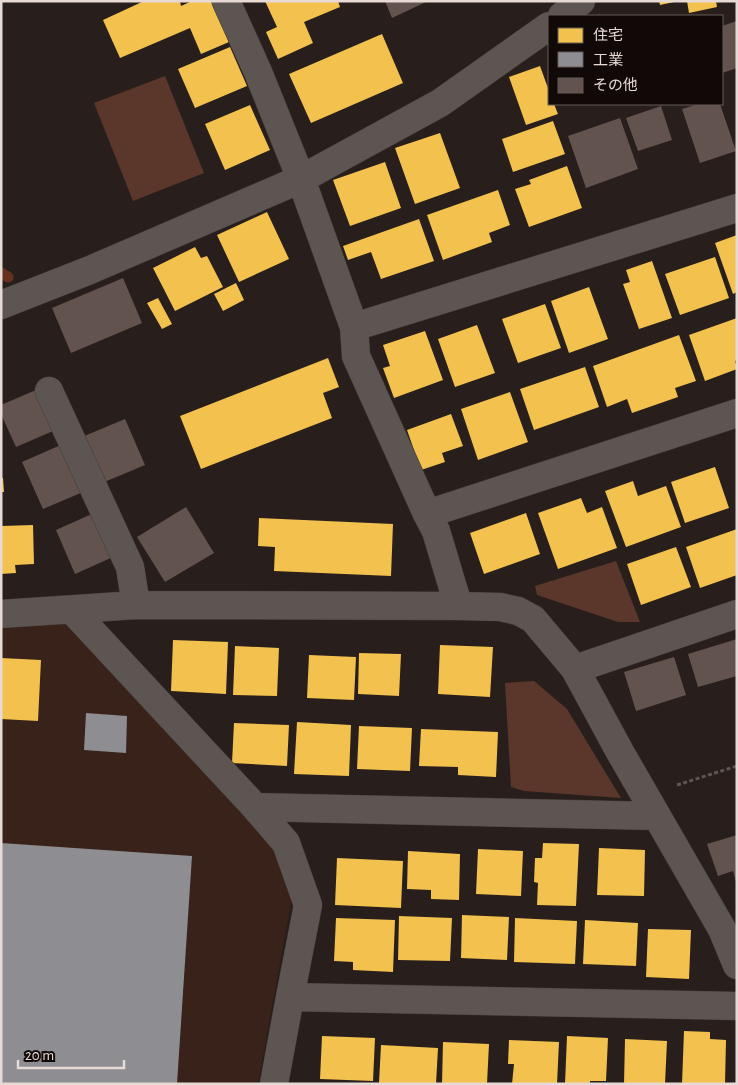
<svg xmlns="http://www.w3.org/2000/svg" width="738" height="1085" font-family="'Alegreya Sans','Noto Sans JP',sans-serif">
<rect width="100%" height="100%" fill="#281f1c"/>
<path fill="#382219" d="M77 623 280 856 293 891 258 1084H1V629Z"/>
<path fill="#5a372a" d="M165 76 204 173 133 201 94 103Z
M616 561 640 622H618L537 595 535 586Z
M534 681 567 709 621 798 524 791 511 787 505 683Z"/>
<path fill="#f2c14e" d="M144 1H180L181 6 192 1H211L229 42 201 54 190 28 120 58 103 20Z
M265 1H338L340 7 304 22 313 43 278 59 266 32 277 27Z
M659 1H674V2L660 5Z
M687 1H716L717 7 689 13Z
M382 34 403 83 311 123 289 74Z
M230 47 247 86 195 108 178 69Z
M540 66 549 91V104H554L558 114 526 125 509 77Z
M250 105 270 150 225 170 205 124Z
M553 121 565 154 513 172 502 139Z
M440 133 460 188 415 204 395 148Z
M385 162 401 208 350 226 333 180Z
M567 166 582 208 529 227 515 189 531 184 529 180Z
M498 190 510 225 489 233 492 242 443 260 427 215Z
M267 212 289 259 239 282 217 235Z
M419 219 434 261 381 279 371 252 348 260 343 246Z
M737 235V292L733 294 715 243Z
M195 247 201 258 207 256 223 287 175 311 153 268Z
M715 257 729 298 680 315 665 274Z
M652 261 672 318 639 329 623 284 630 282 626 270Z
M236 283 244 300 223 311 214 294Z
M589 287 608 339 569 353 551 301Z
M158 298 172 324 162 329 147 303Z
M545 304 561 348 518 363 502 319Z
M737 318V360L735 361 737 369 705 381 689 335Z
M477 325 495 373 455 387 438 339Z
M425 331 443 380 394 398 383 368 390 366 383 345Z
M679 335 696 381 675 388 678 397 632 413 627 399 607 407 593 366Z
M328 358 339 387 323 393 332 418 201 469 180 416Z
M585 367 599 407 534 430 520 389Z
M510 392 528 442 478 460 461 409Z
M451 414 463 446 442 453 445 462 421 470 407 430Z
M715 467 729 508 685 523 671 482Z
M1 478H3L4 492H1Z
M633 481 638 496 666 486 681 527 626 547 605 491Z
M581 498 587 513 602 507 617 548 558 569 538 513Z
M526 513 540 554 484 574 470 533Z
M259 518 393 524 391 576 274 571 275 547 258 546Z
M33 525 34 564 15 565 16 573 1 574V526Z
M737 529V575L700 588 686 547Z
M676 547 691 587 641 605 627 564Z
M173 640 228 642 226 694 171 691Z
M440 645 493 647 490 697 438 694Z
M235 646 279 648 277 696 233 695Z
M359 653 401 654 399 696 358 694Z
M309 655 356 657 354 700 307 698Z
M1 658 41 660 38 721 1 719Z
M297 722 351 725 349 776 294 774Z
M234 723 289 725 287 766 232 763Z
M359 726 412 728 410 771 357 769Z
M421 729 498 732 496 777 458 775V767L419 766Z
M543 843 579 844 576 906 537 905 538 883 534 882 535 858H542Z
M599 848 645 850 644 896 597 895Z
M478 849 523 851 521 896 476 894Z
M408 851 460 854 459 900 431 899V890L407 889Z
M337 858 403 861 401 908 335 905Z
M462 915 509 917 507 960 461 958Z
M399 916 452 918 450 961 398 960Z
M336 918 395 920 393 972 353 970V962L334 961Z
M515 918 577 921 575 964 514 962Z
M585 920 638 923 636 966 583 964Z
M648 929 691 930 689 979 646 977Z
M684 1031 710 1032V1039L726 1040 725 1084H682Z
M322 1036 375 1038 373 1081 320 1079Z
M567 1036 608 1038 606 1081H590V1084H565Z
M625 1039 667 1041 665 1084H624Z
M509 1040 559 1042 557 1084H512L514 1064H508Z
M443 1042 489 1044 487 1084H442Z
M381 1045 438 1048 436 1084 379 1083Z"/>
<path fill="#8d8d92" d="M86 713 127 716 126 753 84 750Z
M1 843 192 856 177 1084H1Z"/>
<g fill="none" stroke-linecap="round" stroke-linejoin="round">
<path stroke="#66321e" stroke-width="11" d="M1 273 8 277"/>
</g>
<path fill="#63534e" d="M385 1H428L392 18Z
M737 21V68L722 73V26Z
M698 104H720L736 151 700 163 682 109Z
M661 106 672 140 638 151 626 118Z
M620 118 638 169 586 188 568 136Z
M123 278 142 323 71 353 52 308Z
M36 390 53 431 16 447 1 414V405Z
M125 419 145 465 102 483 82 437Z
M63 444 83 492 43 509 22 462Z
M186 507 214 553 165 582 137 537Z
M94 513 113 557 75 574 56 530Z
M737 639V676L698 687 688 654Z
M674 657 686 695 636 711 624 672Z
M737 835V882H736L733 871 718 876 707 844Z"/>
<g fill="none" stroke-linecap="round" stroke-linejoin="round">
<defs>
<path id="street" d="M226 1 258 72 301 179 354 327 356 356 427 514 436 531 453 588 459 606
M562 16 581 1
M1 305 90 270 301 179 440 103 549 26
M354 327 737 208
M49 391 130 567 136 605
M427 514 737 413
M72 610 255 807 286 843 308 905 290 997 274 1084
M1 614 136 605 459 606 500 607 518 611 533 619 575 669 620 752 722 929 737 965
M575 669 737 614
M255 807 657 816
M290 997 737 1006"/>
</defs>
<use href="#street" stroke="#443c39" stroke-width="29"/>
<path stroke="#5e5653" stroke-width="3" stroke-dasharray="4 2.5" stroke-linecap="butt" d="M677 785 737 766"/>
<use href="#street" stroke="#5d5552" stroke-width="28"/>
</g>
<rect width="738" height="1085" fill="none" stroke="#e7dad5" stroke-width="5"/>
<rect x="548" y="15" width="175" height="90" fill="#110907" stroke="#675d59"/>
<rect x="558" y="28" width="25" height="15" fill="#f2c14e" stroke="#675d59"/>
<text x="593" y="40" font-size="15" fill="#e7dad5">住宅</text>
<rect x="558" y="52" width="25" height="15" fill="#8d8d92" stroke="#675d59"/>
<text x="593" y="65" font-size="15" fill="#e7dad5">工業</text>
<rect x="558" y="78" width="25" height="15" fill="#63534e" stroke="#675d59"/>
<text x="593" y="90" font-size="15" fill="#e7dad5">その他</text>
<path d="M18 1060v8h106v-8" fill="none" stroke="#e7dad5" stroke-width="2.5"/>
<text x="25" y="1060" font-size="15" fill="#e7dad5" stroke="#110907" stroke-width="4" paint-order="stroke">20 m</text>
</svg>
